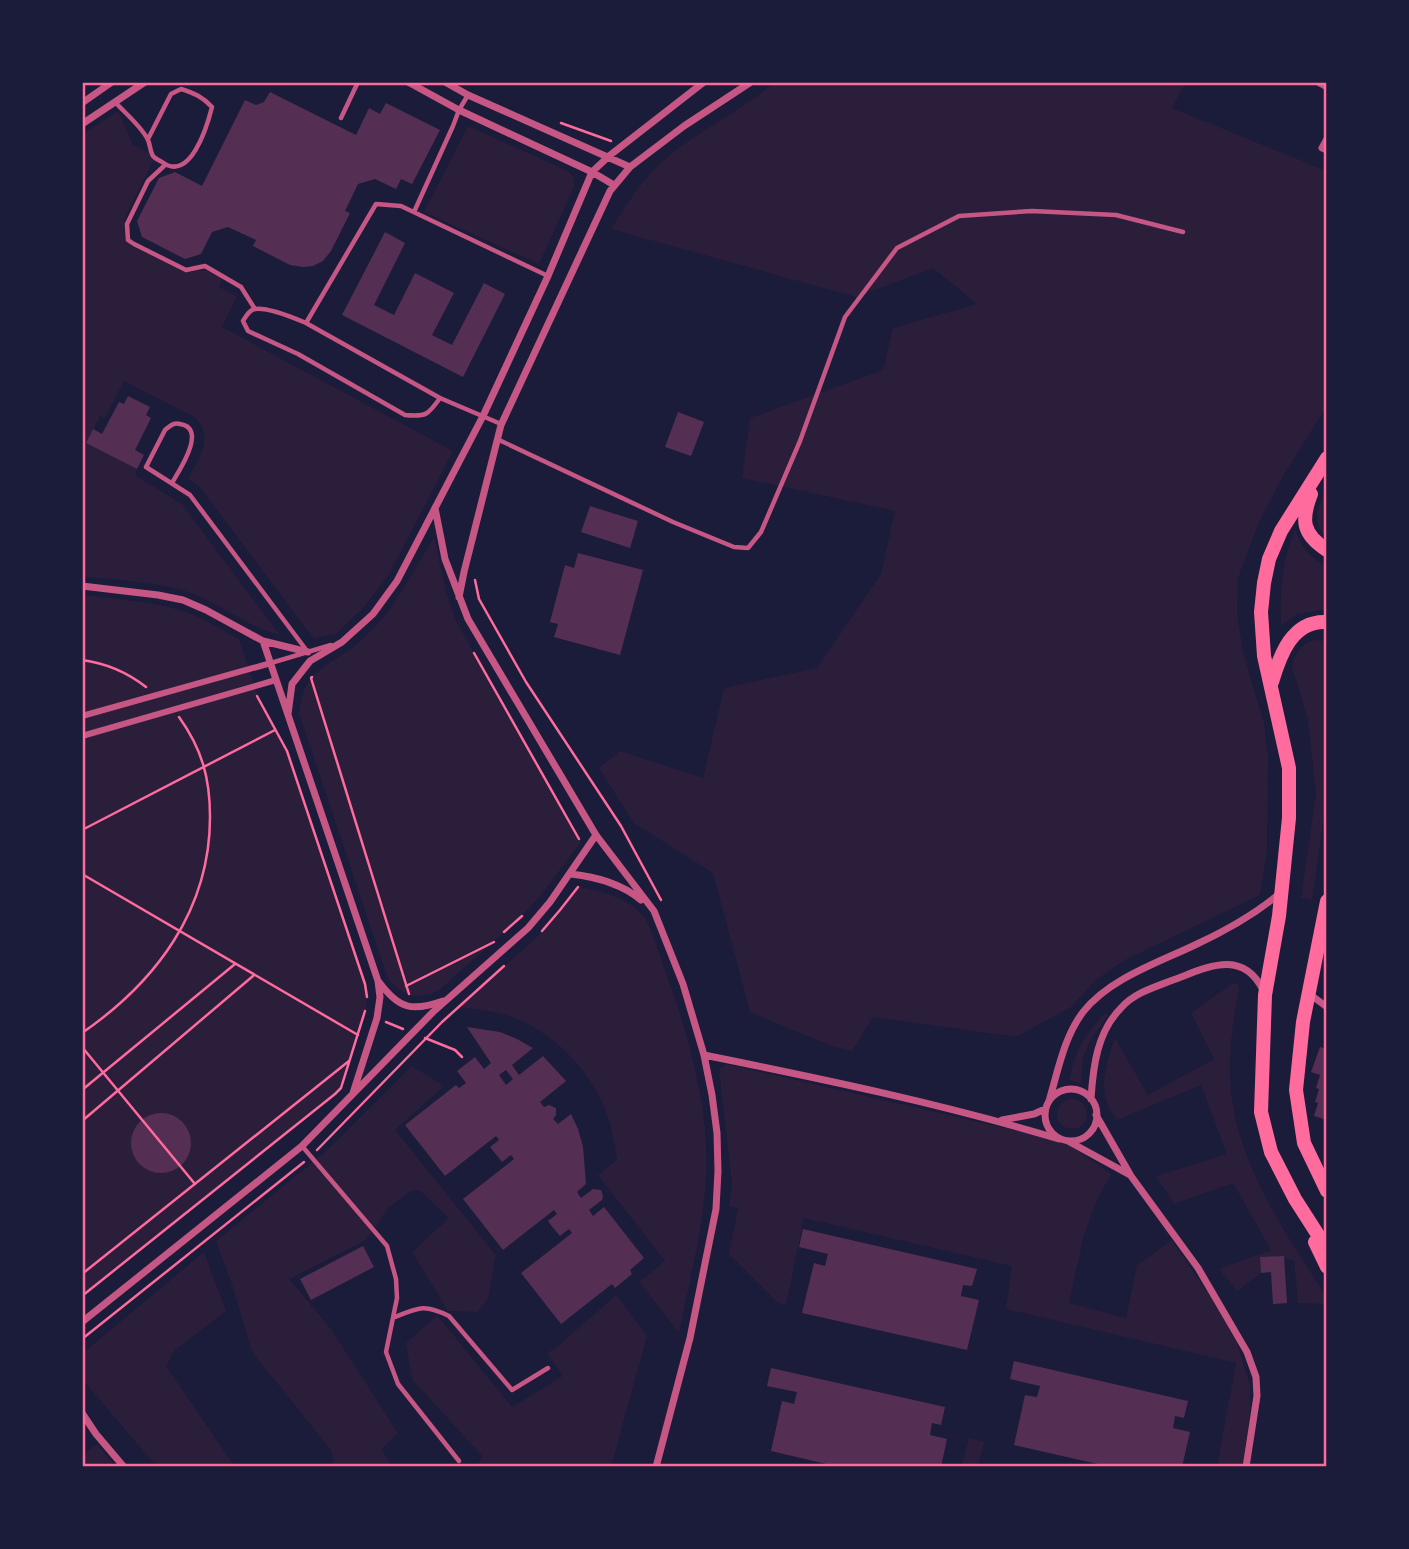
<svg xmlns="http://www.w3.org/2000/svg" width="1409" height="1549" font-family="'Sofia Sans Condensed',sans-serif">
<rect width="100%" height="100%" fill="#1b1b3a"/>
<path fill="#2a1e3b" d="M775 82H1186L1172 108 1327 171V406L1283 476 1258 524 1238 578 1237 613 1243 652 1264 723 1268 756 1267 852 1260 895 1125 960 1096 980 1071 1007 1016 1037 873 1017 852 1051 831 1046 750 1012 713 873 634 823 599 768 620 751 703 778 724 688 817 668 881 574 895 511 742 478 750 418 883 370 893 328 977 304 933 268 856 297 611 229C630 199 647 172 676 150 708 126 745 108 775 82Z
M118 111 133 145 156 156 124 220 132 246 184 272 207 270 223 278 219 287 237 296 222 327 453 451 388 576 364 607 337 633 314 639 199 486 188 479C199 457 214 440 196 418L124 381 105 418 100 416 87 443 137 469 135 475 182 504 280 635C250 628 225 607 196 595 161 581 120 581 82 576V135Z
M468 126 568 171 574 178V187L539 264 424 212Z
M1327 490V538C1311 523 1317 507 1327 490Z
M1295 530C1300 546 1312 559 1327 567V609L1297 614 1281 626C1280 589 1281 565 1295 530Z
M434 537 446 592 456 621 581 842 541 895 519 919 438 991C415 1000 405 997 388 979L299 713C304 675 317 672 346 652 358 644 372 631 382 619 403 593 417 565 434 537Z
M82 595C114 599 149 601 180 610 201 616 220 629 239 639L258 696 287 751 361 972 367 998 365 1012 341 1088 82 1296Z
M1313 640 1327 641V796L1312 900 1301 898 1316 793 1308 720 1292 667C1294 654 1301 645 1313 640Z
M577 887C600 890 629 898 644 917 651 926 658 951 662 962 686 1027 710 1105 706 1175 704 1228 689 1281 679 1333L639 1282 665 1261 598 1175 617 1160C614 1139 610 1117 600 1098 582 1061 545 1027 506 1015 490 1010 474 1009 458 1007L537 937 560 910Z
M1232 984H1237L1239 989C1234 1017 1229 1045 1230 1074 1231 1154 1284 1233 1327 1297V1304L1298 1303 1294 1260 1285 1259 1284 1256 1260 1257 1261 1273 1237 1291 1219 1269 1271 1250 1233 1183 1174 1204 1156 1176 1227 1154 1201 1085 1117 1120C1113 1114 1108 1107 1106 1100 1100 1080 1109 1056 1115 1038L1148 1095 1214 1059 1191 1013Z
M1105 1013 1108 1015 1089 1043 1083 1058 1081 1083 1069 1080C1077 1047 1083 1038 1105 1013Z
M726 1064 1035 1135 1070 1145 1111 1174 1096 1202 1084 1235 1069 1303 1126 1318 1137 1265 1172 1240 1211 1298 1237 1343 1250 1385V1414L1242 1467H1217L1236 1363 1006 1309 1012 1266 804 1218 786 1305 778 1303 729 1254 738 1208 729 1206 732 1183 719 1069Z
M412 1066 444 1086 395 1130 496 1255 488 1299 478 1312 448 1311 412 1252 449 1218 419 1190 409 1192 388 1208 366 1240 289 1279 331 1329 398 1433 381 1449 393 1467H334L331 1450 252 1352 233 1287 216 1241 325 1152Z
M1057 1114a15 15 0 1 1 30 0a15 15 0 1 1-30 0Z
M204 1252 226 1311 174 1351 166 1366 235 1467H157L82 1379V1354Z
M616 1295 647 1336 611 1467H477L482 1456 412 1379 406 1343 437 1315 512 1407 563 1376 547 1353 557 1347Z
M969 1438 984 1442 978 1467H961Z
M97 1444 116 1467H82V1456Z"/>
<path fill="#542f53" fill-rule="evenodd" d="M270 92 356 135 369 108 380 114 386 103 440 130 412 184 401 179 396 189 375 179 358 184 345 211 350 213 331 251 323 261 313 266 303 267 290 265 253 246 256 240 228 227 212 232 201 254 185 259 142 237 137 221 159 178 175 172 202 186 245 100 256 105 264 102Z
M385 232 405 243 374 305 394 315 415 273 454 293 432 335 452 345 484 283 505 294 463 377 342 315Z
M128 396 150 407 146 415 151 418 135 450 144 455 137 469 86 443 93 429 102 434 119 402 124 404Z
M678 412 704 422 691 456 665 447Z
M590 506 638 521 630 548 581 532Z
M578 553 643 570 620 655 554 637 558 624 550 622 565 565 574 568Z
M467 1027 500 1032 517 1039 533 1048 512 1065 519 1075 543 1056 566 1081 540 1102 544 1107 549 1105 556 1108V1115L553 1119 558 1124 571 1114 578 1129 583 1147 586 1184 577 1192 581 1198 593 1189 601 1190 603 1196 602 1200 589 1210 593 1216 604 1207 644 1258 630 1270 632 1274 615 1288 612 1284 561 1324 521 1273 572 1233 569 1229 560 1236 554 1229 548 1221 557 1214 554 1210 503 1250 463 1199 514 1159 511 1155 502 1162 490 1147 499 1140 496 1136 445 1176 405 1125 456 1085 459 1088 466 1083 457 1071 475 1057 484 1069 491 1063ZM506 1070 513 1079 506 1085 499 1075Z
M1320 1047 1327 1049V1120L1314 1116 1318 1103 1315 1102 1319 1089 1316 1088 1320 1075 1311 1072Z
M131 1143a30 30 0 1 1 60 0a30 30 0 1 1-60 0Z
M803 1229 977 1269 972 1286 963 1285 961 1296 979 1300 967 1350 802 1313 814 1263 825 1266 828 1254 799 1247Z
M363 1246 374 1267 311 1300 300 1279Z
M1284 1256 1287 1303 1273 1304 1271 1272 1261 1273 1260 1257Z
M1014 1361 1188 1401 1184 1418 1175 1416 1173 1428 1190 1432 1182 1467H1111L1014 1445 1025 1395 1037 1397 1040 1386 1010 1379Z
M771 1368 945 1407 941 1425 932 1423 930 1435 947 1439 941 1467H839L771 1451 782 1401 794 1404 797 1392 767 1386Z"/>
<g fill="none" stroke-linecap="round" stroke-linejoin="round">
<path stroke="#ff6b9d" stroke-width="2.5" d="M561 123 611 141
M475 580 479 599 526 682 621 826 661 900
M474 653 579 839
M82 660C105 663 128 673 146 687
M312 677 311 678 409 994
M257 696 287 751 365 984 367 997
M82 830 275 730
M82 874 358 1035
M542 931 560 910 578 887
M504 932 522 916
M406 986 494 942
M386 1022 403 1029
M82 1033C156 982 210 910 210 817 210 778 202 749 179 717
M425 1038 455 1050 462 1057
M82 1047 195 1184
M82 1090 235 964
M82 1121 253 976
M317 1150 442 1022 504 966
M82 1274 349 1061
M82 1296 335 1094 341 1088 365 1011
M82 1339 304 1162"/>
<path stroke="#c65784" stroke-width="4.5" d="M115 102C125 113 142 127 148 140 150 144 150 151 153 156 155 159 159 160 162 162 190 183 207 127 212 107 203 97 194 93 181 89L171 94 148 139
M341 118 358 82
M165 165 148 181 127 224 128 240 134 244 186 270 205 266 241 287 255 309
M414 212 453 126 459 110 468 95
M306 323 376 204 401 206 548 276
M440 398C428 415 426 417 405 415L298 354 248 331 243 321C246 316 249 310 255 309 269 307 294 318 306 323L440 398 501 424
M497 439 673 522 734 547 748 548 761 532 800 441 845 317 897 248 959 216 1032 211 1116 215 1183 232
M172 483C179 471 208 428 180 424 174 422 170 426 165 430L146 467 190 495 307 651
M271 663 331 645
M302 1146 387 1246 396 1279 397 1298 386 1352 398 1384 459 1461
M395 1317C419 1307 425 1304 449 1316L512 1390 548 1368"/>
<path stroke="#c65784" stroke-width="6" d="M82 716 271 663
M82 736 276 680"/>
<path stroke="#c65784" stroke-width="7" d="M408 82 459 110 592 172 614 185
M445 82 468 95 630 167
M1318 82 1327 87
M82 103 112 82
M82 124 145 82
M1327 139 1322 148 1327 150
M435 508 445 559 468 619 596 835 654 911 683 984 704 1055 712 1095 717 1133 718 1171 716 1209 690 1338 656 1467
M82 586 158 595 183 600 206 610 263 641 308 652
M459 597 464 572 501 425 610 191 630 167 684 126 751 82
M263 641 378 981 380 997 377 1018 353 1093
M288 714 292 684 310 661 342 642 373 614 397 581 483 416 548 276 592 172 609 156 704 82
M571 874C596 877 621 883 641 900
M379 982C399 1009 412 1012 443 1001
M1308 993 1327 1007
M704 1055C823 1079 943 1104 1059 1139
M1045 1115a26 26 0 1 1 52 0a26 26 0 1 1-52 0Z
M1091 1099C1093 1067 1097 1032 1121 1008 1134 993 1155 987 1173 980 1206 968 1242 948 1263 990
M1049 1101C1058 1071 1064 1037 1083 1012 1110 978 1160 962 1197 944 1227 930 1254 915 1279 894
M1096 1115 1131 1176 1198 1268 1247 1352 1256 1377 1257 1396 1246 1467
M1002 1120 1034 1114 1045 1109
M1068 1141 1130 1175
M82 1322 302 1146 433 1012 528 928 550 902 596 835
M82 1413 96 1434 124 1467"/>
<path stroke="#ff6b9d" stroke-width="14" d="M1327 458 1281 531 1269 559 1264 583 1261 612 1264 656 1289 768V818L1279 916 1265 995 1261 1112 1271 1152 1295 1199 1327 1249
M1311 494C1301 520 1302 534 1327 550
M1272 682C1280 655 1292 620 1327 622
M1327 901 1303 1022 1296 1090 1304 1143 1327 1191
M1315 1242 1327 1267"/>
</g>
<rect width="1409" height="1549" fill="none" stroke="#1b1b3a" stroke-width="168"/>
<rect x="84" y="84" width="1241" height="1381" fill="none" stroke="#ff6b9d" stroke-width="2.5"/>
</svg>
